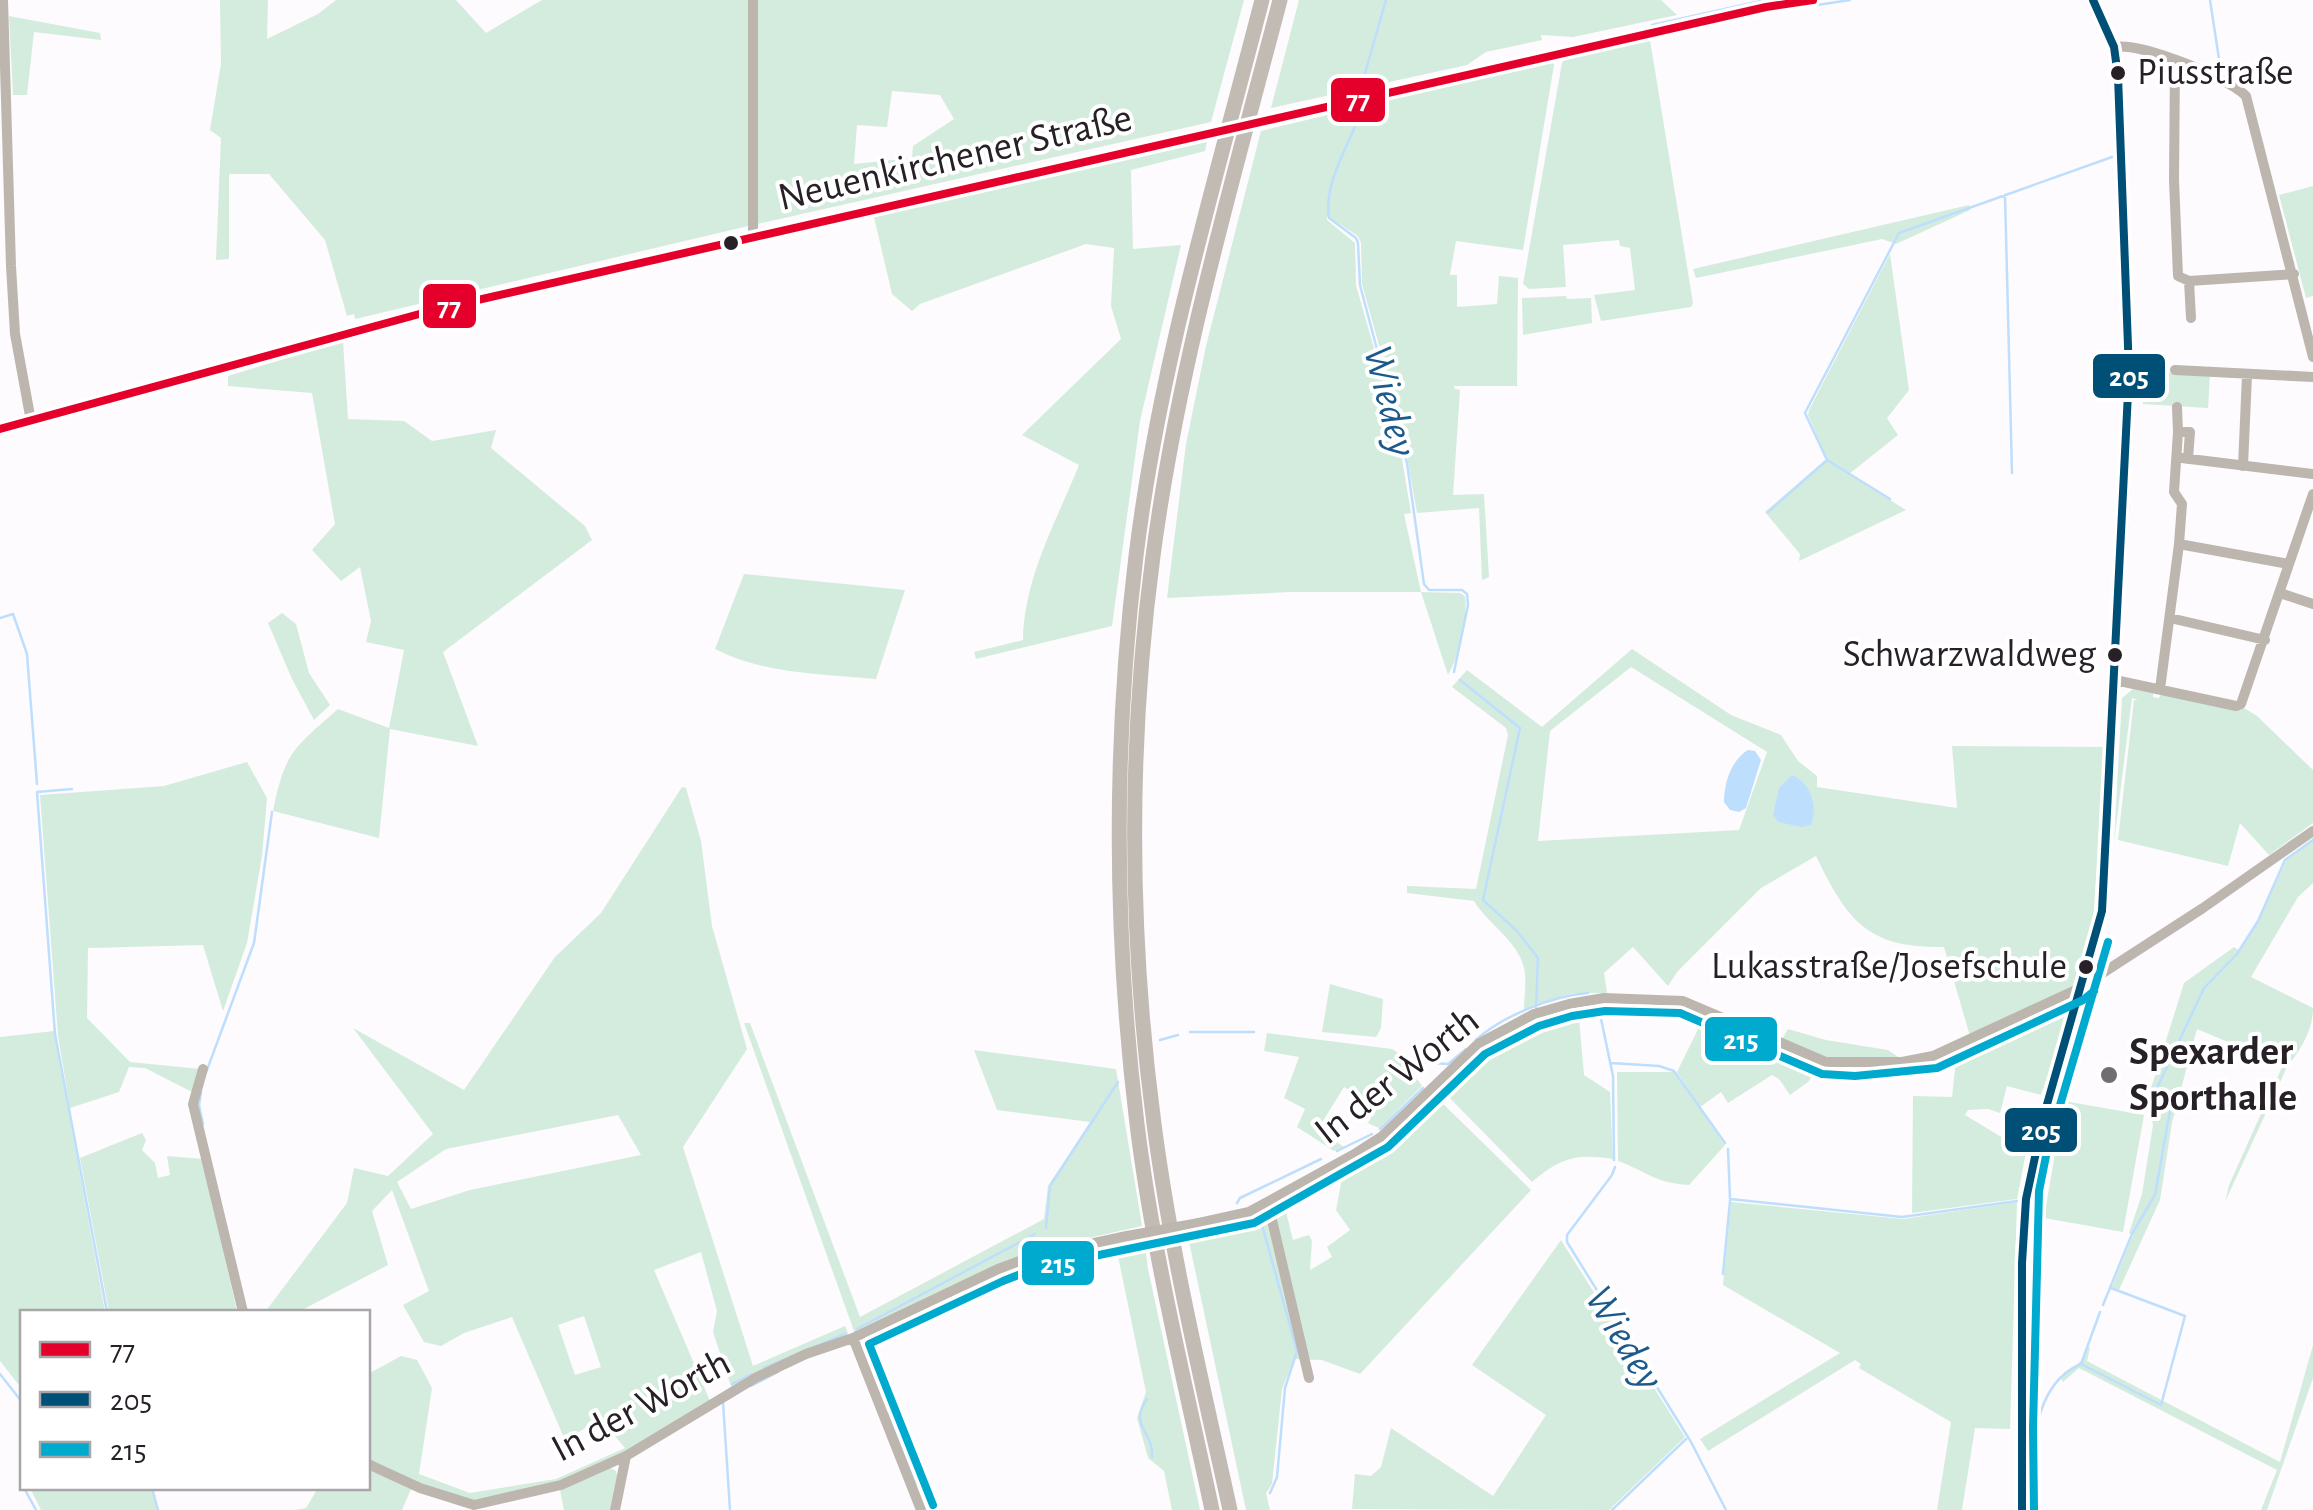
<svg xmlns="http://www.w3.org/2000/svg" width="2313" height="1510" font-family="'Alegreya Sans',sans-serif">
<rect width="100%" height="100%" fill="#fdfbfd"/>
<path fill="#d4ecdd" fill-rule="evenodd" d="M220 0H268L267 39 318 14 336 0H456L486 33 542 0H749L748 226 355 319 354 314 347 316 325 240 269 174H229V259L216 260 221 138 210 130 221 64Z
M757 0H1244L1211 122 757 224ZM892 91 940 95 954 119 913 146 912 158 854 164 857 125 887 127Z
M1299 0H1661L1677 15 1573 37 1541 35 1542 40 1486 52 1467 65 1271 108Z
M9 16 100 33 101 40 34 32 27 95H13Z
M1650 40 1693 303 1691 307 1601 321 1594 295 1635 290 1630 248 1620 246 1619 240 1563 245 1566 287 1529 289 1523 284 1562 63 1564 59Z
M1552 61 1554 65 1523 250 1456 241 1450 275H1457V307L1497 304 1499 276 1518 278 1517 386H1454L1455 389 1460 390 1453 495 1484 494 1489 577 1482 580 1479 508 1417 513 1402 428 1362 284 1361 243 1358 236 1327 216V220L1355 243 1356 285 1397 429 1411 513 1404 514 1421 592 1460 593 1465 596C1468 620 1460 654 1448 675L1421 592H1290L1167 598 1186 444 1206 346 1261 131Z
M1207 142 1205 151 1131 170 1133 249 1181 245 1140 421 1112 626 976 659 974 652 1023 640C1024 578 1056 522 1079 465L1022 435 1121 339 1111 306 1114 248 1086 244 920 304 912 311 892 294 874 217Z
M2313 186V296L2306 298 2279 195Z
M1969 205 1970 210 1896 244 1882 239 1696 278 1693 269Z
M1890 254 1909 390 1887 418 1898 435 1849 474 1840 469 1906 510 1799 561 1800 554 1765 512 1824 461H1828L1808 415 1809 410Z
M1566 296 1567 299 1591 298 1592 323 1523 335 1522 298Z
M343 341 348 419 404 421 432 441 496 430 491 448 585 526 592 540 443 652 478 746 390 729 379 838 273 811C285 751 294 748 338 709L389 728 404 650 366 642 371 621 360 567 341 581 312 550 335 524 312 393 228 386V376Z
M2144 371 2210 375 2208 408 2143 404Z
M744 574 905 590 876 679C821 674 764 674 715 649Z
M282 613 296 624 309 673 330 705 314 720 292 679 268 623Z
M1632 649 1731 715 1781 735 1798 761 1817 776V787L1957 808 1952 746 2104 747 2094 910 2078 984 1970 1036 1944 947C1868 948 1848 922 1816 856L1761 888 1677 972 1668 986 1633 947 1604 973 1607 993H1573L1524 1010C1524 997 1527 981 1524 968 1518 941 1488 924 1474 901L1407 893V886L1476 889 1508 735 1506 728 1452 687 1467 670 1542 727ZM1631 667 1767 752 1739 830 1538 841 1550 731Z
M2133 689 2153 693V697L2159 698 2161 694 2237 711 2244 708 2257 716 2313 770V823L2269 855 2240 823 2228 866 2118 840 2134 700H2138L2132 698 2114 842 2122 698Z
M247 762 267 798 262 856 247 943 223 1011 203 945 88 948 87 1018 130 1062 200 1069 194 1093 145 1068 129 1067 119 1092 70 1108 58 1036 40 795 164 786Z
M682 787 686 788 701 841 712 926 747 1049 683 1147 753 1366 845 1326 849 1336 732 1389 713 1332 717 1311 701 1252 654 1270 710 1401 628 1451 560 1483 475 1503 455 1499 368 1462V1374L401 1356 417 1360 432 1388 419 1474 470 1493 556 1479 625 1448 601 1419 565 1440 512 1317 464 1333 441 1346 424 1342 403 1305 429 1291 392 1190 372 1211 388 1265 298 1312H265L347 1203 354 1168 388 1176 433 1134 353 1028 464 1090 555 957 601 913ZM618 1115 641 1155 470 1190 411 1209 397 1182 446 1149ZM584 1316 601 1367 575 1375 558 1325Z
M2313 838V883L2298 897 2251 977 2313 1008C2313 1031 2300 1050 2287 1067L2225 1202 2229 1185 2283 1065 2197 1029 2172 1123 2160 1200 2119 1290 2112 1287 2133 1235 2129 1233 2142 1194 2153 1125 2148 1098 2184 983 2234 947 2240 951 2258 922 2288 857Z
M1330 984 1383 999 1381 1028 1376 1037 1322 1032Z
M2067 999 2073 1002 2041 1095 2007 1086 2000 1113 1988 1109 1968 1110 1965 1115 2026 1152 2017 1199 1912 1213 1913 1096 1952 1097 1957 1050Z
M1578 1007 1584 1075 1610 1092 1613 1159C1576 1153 1560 1158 1532 1182L1439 1087C1488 1045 1516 1027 1578 1007Z
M1705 1015 1821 1065 1808 1082 1790 1095 1779 1079 1772 1075 1728 1103 1721 1092 1700 1107 1677 1072Z
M744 1023H750L860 1317 1044 1219 1048 1186 1090 1122 997 1110 974 1050 1116 1069 1142 1226 1031 1251 855 1334Z
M1788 1029 1826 1040 1888 1050 1901 1059H1827L1782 1039Z
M54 1031 105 1312H22V1389L0 1361V1037Z
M1267 1033 1392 1049 1400 1054 1422 1086 1379 1128 1368 1123 1378 1105 1344 1087 1318 1129 1344 1147 1334 1151 1297 1127 1305 1109 1284 1098 1299 1057 1264 1051Z
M1617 1072H1674L1725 1145 1689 1185C1655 1183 1648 1172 1618 1161Z
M1432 1093 1531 1190 1360 1374 1322 1360 1294 1359 1282 1389 1272 1484 1266 1493 1270 1510H1246L1187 1232 1256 1215 1283 1200 1293 1240 1309 1235 1312 1241 1310 1270 1332 1257 1327 1247 1350 1230 1336 1210 1342 1178 1411 1131 1414 1109Z
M2064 1101 2144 1115 2123 1232 2044 1218Z
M142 1133 146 1140 142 1150 155 1163 158 1178 170 1175 167 1156 203 1159 237 1312H109L80 1158Z
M1731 1202 1903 1219 2017 1202 2010 1429 1975 1428 1962 1510H1937L1951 1422 1859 1368 1861 1364 1855 1360 1708 1451 1700 1439 1840 1353 1723 1285Z
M1144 1238 1148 1269 1200 1510H1172L1164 1471 1148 1458 1137 1418 1146 1392 1118 1256 966 1291 965 1288 1033 1259Z
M1561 1240 1685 1437 1609 1510 1352 1509 1355 1474 1371 1476 1381 1467 1391 1428 1493 1496 1546 1415 1472 1365Z
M2313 1345V1378L2267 1510H2261L2277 1470 2079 1368 2063 1382 2061 1378 2082 1360 2087 1347 2090 1348 2087 1361 2280 1462Z
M610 1468 616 1471 617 1475 610 1510H564L560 1490Z
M368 1469 411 1489 402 1510H294L306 1508 318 1488H368Z
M30 1488H151L157 1510H41Z"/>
<path fill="#bedefe" d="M1748 750 1755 751 1761 760 1746 808 1739 812 1730 810 1724 802C1724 783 1731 760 1748 750Z
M1792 775C1811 783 1818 806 1811 825L1802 827 1778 822 1773 815 1779 788Z"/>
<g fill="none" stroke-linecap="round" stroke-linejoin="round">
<path stroke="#bedefe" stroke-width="2.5" d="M2210 0 2221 72
M1817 5 1850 0
M1652 25 1765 0
M1362 84 1386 0
M1361 111C1350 144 1323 183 1329 218L1356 238 1358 243 1360 285 1407 463 1424 584 1429 590H1462L1467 594 1468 605 1454 672
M2005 195 2012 473
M1890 499 1827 460 1805 413 1899 233 2112 157
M1768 512 1826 461
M0 618 13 614 27 654 37 784
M1460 680 1520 728 1483 900 1517 931 1538 958 1536 1008
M72 789 37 792 55 1034 107 1312
M1600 1014 1613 1076 1614 1160
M1190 1032H1254
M1160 1040 1178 1035
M1476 1040C1502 1016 1552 996 1588 993
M1416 1062 1448 1064 1466 1049
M1611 1063 1659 1066 1674 1071 1725 1143
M207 1070 254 943 272 812
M201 1093 199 1105 203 1124
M1380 1129 1423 1088
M1728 1149 1730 1199 1902 1217 2017 1201
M1337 1151 1372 1134
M1615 1167 1612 1175 1567 1235V1242L1691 1442 1726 1510
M1237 1203 1240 1198 1321 1159
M1244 1221 1260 1218 1297 1351 1285 1388 1277 1477 1270 1493
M1046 1228 1050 1186 1118 1082
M1723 1274 1730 1201
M2103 1305 2132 1234 2155 1195 2171 1105 2158 1098 2156 1090 2204 988 2237 954 2258 921 2285 860 2313 840
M857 1329 1035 1234
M2081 1364 2161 1405 2185 1316 2111 1288
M764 1368 845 1334
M0 1374 22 1402
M732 1384 752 1374
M751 1386 778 1372
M1147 1399C1128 1426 1154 1431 1152 1457
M723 1402 730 1510
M888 1413 917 1485
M22 1467V1474
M24 1488 36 1510
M152 1488 158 1510
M1612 1510 1686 1439
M2032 1510C2032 1463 2028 1386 2081 1364L2100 1312"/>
<path stroke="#bcb6ae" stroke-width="10" d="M3 0 11 266 15 334 31 421
M753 0V238
M2114 47C2141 42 2227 77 2246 96L2313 357
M2175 62 2174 180 2178 276 2189 281 2294 274
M2189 281 2191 318
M2175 370 2313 377
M2177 407 2178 432
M2182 458 2313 474
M2243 466 2247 375
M2179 544 2289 564
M2280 593 2313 604
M2170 618 2265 640
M2115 680 2236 706 2241 704 2313 494
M2160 689 2179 544 2182 504 2174 492 2178 432H2190L2188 459
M203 1069 193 1104 243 1312
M1268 1203 1309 1378
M1199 1223 1249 1212 1353 1155 1381 1137 1478 1044 1534 1014 1569 1004 1604 998 1683 1001 1826 1062H1902L1933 1056 2078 989 2203 908 2313 831
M853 1338 921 1510
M368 1464 420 1488 474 1505 561 1485 626 1456 757 1377 806 1354 853 1338 998 1269 1033 1256 1127 1236
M615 1510 626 1456
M2022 1510C2020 1444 2021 1378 2022 1312 2022 1269 2021 1225 2028 1183 2045 1091 2083 1003 2102 911L2125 497 2129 373 2118 76 2114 47 2093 0"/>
<path stroke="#bdb8b0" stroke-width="12" d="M1272 120 1766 7 1813 0
M0 429 434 310 1203 135"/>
<path stroke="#c2bbb3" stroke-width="15" d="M1212 1510C1185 1382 1153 1254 1137 1124 1114 935 1113 745 1136 556 1159 367 1215 183 1262 0
M1230 1510C1202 1382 1171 1254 1154 1124 1129 936 1128 744 1153 556 1178 367 1232 184 1280 0"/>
<path stroke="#bcb6ae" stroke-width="10" d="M1127 1236 1199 1223"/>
<path stroke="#bdb8b0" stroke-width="12" d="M1203 135 1272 120"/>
<defs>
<path id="bus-1" d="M0 429 434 310 1766 7 1813 0"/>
<path id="bus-2" d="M2022 1510V1263L2026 1199 2044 1115 2102 911 2129 373 2118 76 2114 47 2093 0"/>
<path id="bus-3" d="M933 1505 869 1344 1003 1281 1036 1268 1254 1223 1388 1147 1485 1054 1539 1026 1572 1016 1605 1011 1680 1013 1822 1074 1855 1076 1937 1068 2083 1000 2094 991
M2034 1510 2033 1428 2039 1191 2048 1146 2108 942"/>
</defs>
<use href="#bus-1" stroke="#fff" stroke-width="15"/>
<use href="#bus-2" stroke="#fff" stroke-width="15"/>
<use href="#bus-3" stroke="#fff" stroke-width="15"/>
<use href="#bus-1" stroke="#e4002b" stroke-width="8"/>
<use href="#bus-2" stroke="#004f76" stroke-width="8"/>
<use href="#bus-3" stroke="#00a9ce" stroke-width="8"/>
</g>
<g fill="#272127" stroke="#fff" stroke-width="4">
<circle cx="2118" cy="73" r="9"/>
<circle cx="731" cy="243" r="9"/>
<circle cx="2115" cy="655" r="9"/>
<circle cx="2086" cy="967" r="9"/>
</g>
<circle fill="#726d72" stroke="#fff" stroke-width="4" cx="2109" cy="1075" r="10"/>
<g text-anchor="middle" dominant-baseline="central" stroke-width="8" stroke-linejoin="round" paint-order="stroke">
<g font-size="38" fill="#272127" stroke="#fff" text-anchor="end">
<text x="2137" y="73" text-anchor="start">Piusstraße</text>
<text x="2096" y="655">Schwarzwaldweg</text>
<text x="2067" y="967">Lukasstraße/Josefschule</text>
</g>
<g font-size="40" fill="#272127" stroke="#fff">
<text transform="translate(955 158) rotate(-13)">Neuenkirchener Straße</text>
<text transform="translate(1397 1076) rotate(-38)">In der Worth</text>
<text transform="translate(641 1406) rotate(-28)">In der Worth</text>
</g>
<g font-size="40" font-weight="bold" fill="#272127" stroke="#fff" text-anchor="start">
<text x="2129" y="1052">Spexarder<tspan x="2129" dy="46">Sporthalle</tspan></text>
</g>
<g font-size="42" font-style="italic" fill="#1c5a8d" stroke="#fff">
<text transform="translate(1390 401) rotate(76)">Wiedey</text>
<text transform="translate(1624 1338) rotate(59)">Wiedey</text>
</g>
</g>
<g stroke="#fff" stroke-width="4">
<rect x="1329" y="76" width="58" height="48" rx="10" fill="#e4002b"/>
<rect x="421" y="282" width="57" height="48" rx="10" fill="#e4002b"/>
<rect x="2091" y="352" width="76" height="48" rx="10" fill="#004f76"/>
<rect x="1703" y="1015" width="76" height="48" rx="10" fill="#00a9ce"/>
<rect x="2003" y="1106" width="76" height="48" rx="10" fill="#004f76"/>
<rect x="1020" y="1239" width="76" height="48" rx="10" fill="#00a9ce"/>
</g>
<g font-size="28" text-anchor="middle" font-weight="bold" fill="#fff">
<text x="1358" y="109">77</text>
<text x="449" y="316">77</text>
<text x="2129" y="386">205</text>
<text x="1741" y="1049">215</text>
<text x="2041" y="1140">205</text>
<text x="1058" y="1273">215</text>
</g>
<rect x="20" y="1310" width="350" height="180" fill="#ffffff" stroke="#a9a6a9" stroke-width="2.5"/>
<rect x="40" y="1342" width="50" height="15" fill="#e4002b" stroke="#a9a6a9" stroke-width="2.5"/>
<text x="110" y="1360" font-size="30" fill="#272127">77</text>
<rect x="40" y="1392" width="50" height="15" fill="#004f76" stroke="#a9a6a9" stroke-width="2.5"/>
<text x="110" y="1410" font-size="30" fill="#272127">205</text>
<rect x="40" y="1442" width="50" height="15" fill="#00a9ce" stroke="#a9a6a9" stroke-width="2.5"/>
<text x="110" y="1460" font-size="30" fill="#272127">215</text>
</svg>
